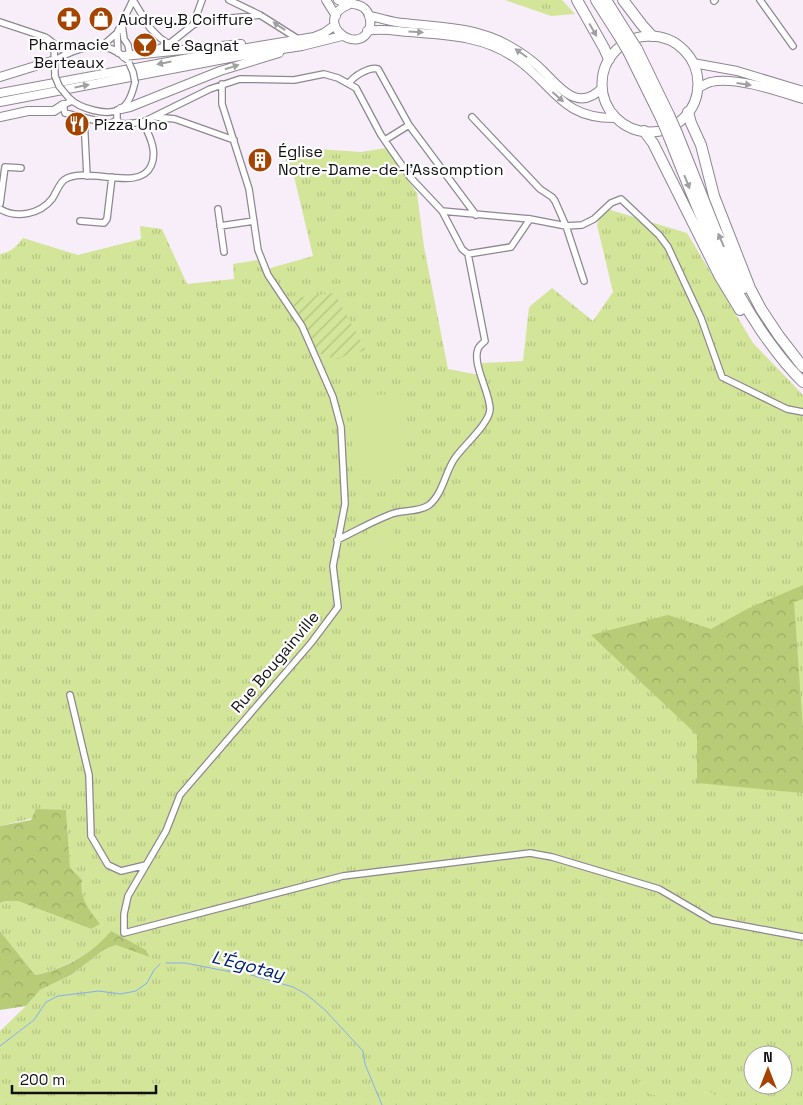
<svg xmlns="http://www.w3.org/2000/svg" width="803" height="1105" font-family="'Space Grotesk',sans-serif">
<defs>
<pattern id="grass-tufts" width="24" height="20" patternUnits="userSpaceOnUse" patternTransform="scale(1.25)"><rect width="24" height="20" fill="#d2e598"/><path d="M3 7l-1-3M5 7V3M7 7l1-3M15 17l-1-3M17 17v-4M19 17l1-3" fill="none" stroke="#b3c382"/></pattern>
<pattern id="forest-crowns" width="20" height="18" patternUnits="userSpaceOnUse" patternTransform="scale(1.25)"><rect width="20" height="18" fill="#b8cb77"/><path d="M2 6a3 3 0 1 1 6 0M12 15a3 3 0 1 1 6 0" fill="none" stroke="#9dad66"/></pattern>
<pattern id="garden-furrows" width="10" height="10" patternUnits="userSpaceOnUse" patternTransform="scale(1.25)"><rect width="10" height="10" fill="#d2e598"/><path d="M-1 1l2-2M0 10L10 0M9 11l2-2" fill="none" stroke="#b3c382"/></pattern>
</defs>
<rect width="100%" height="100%" fill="#f7eefa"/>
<path fill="url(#grass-tufts)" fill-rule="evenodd" d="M505 0H562L575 14 551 16Z
M276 146 361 152 386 148 417 193 424 247 448 369 479 375 482 363 523 361 529 307 552 288 593 321 613 292 597 225 604 208 687 233 753 343 803 395V1105H0V1031L26 1006 40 990 71 975 105 949 116 945 150 956 146 950 111 932C93 953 63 969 35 975L0 931V903L5 901H18L91 929 99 924C89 910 79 898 82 880L70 867 66 810 0 826V254C11 252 16 247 23 238L78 255 141 239 140 226 162 229 187 284 234 279 233 264 257 260 267 269 313 256 293 172ZM753 1055H783V1085H753Z"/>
<path fill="url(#forest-crowns)" d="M803 585V599L794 602 803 730V793L697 783V735L591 635 668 615 711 629 747 609Z
M36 809 66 810 70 867 82 880C79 898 89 910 100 924L91 929 18 901H5L0 903V826L31 820Z
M0 931 35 975C63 970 93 953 111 931L146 950 150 957 116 945 105 949 71 975 40 990 26 1006 0 1010Z"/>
<path fill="url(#garden-furrows)" d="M334 293 366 350 331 360 329 355 316 353 294 310 288 301 302 297Z"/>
<path fill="#d2e598" d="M405 394 407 479 354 480 352 395Z
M392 524 397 550 372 554 367 528Z
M644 1079 658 1085 659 1091 656 1095H652L639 1087V1082Z
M699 1084 718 1097 713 1105H685Z"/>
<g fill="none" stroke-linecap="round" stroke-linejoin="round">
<path stroke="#86adf3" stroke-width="1" d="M166 963H185L242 974
M251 975 293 987 306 994 325 1010 363 1051 365 1064 382 1105
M0 1046 34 1020 46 1002 58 996 99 991 120 994 136 991 147 983 154 970 160 964"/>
<defs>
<path id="street" d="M133 0 150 28 160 38 169 44
M229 0 260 15 298 39
M760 0 793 46
M714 1 715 0
M0 22 45 37C54 42 58 50 69 52
M122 24 124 39 128 45 130 56
M193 25 202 0
M54 45 55 76
M101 47 117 33
M149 52 169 44 193 25 202 21 260 15
M118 53 117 33 133 0
M55 60C77 48 105 37 126 59
M349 83C354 76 370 66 378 69L409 125 476 215
M222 84V104L249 189 258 250 268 275 302 326 333 397 341 427 345 504 333 566 338 607 311 643 180 795 166 831 128 896 124 914V933L343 876 530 853 552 857 659 889 712 920 803 937
M69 98C79 108 107 117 120 109 129 105 133 91 135 82
M72 101 63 105 65 113 110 124 117 120
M117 110V120L120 123 125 124 143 122 210 89 240 79 294 80 324 74 338 78 356 88 381 135 410 177 442 211 462 249 468 254 485 341C483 343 479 346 478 349 472 364 490 393 490 409 490 423 463 446 455 458 445 472 443 494 429 505 418 513 401 509 389 515 371 522 354 532 337 540
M156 117 175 119 234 140
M472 117 540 189 552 197 555 201 566 226 584 281
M84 118 87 176
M385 140 409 125
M0 204 5 167 21 168
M0 209C17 219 40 214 52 199 56 193 59 184 64 180 85 165 139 193 151 166 158 151 149 135 143 122
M218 209 224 252
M442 211 530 219 566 226 582 225 594 219 611 203 621 199 659 235 668 247 701 318 722 377 787 409 803 412
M80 221 104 223 107 219 112 177
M220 226 254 221
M468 254 511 247 530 219
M70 695 89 775 91 836 108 865 121 871 146 865"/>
<path id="secondary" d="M326 0 336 16
M338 0C347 5 357 2 364 8 369 12 371 20 370 26 361 60 310 21 348 5
M369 16C381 18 392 22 403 23 442 27 479 27 513 48 522 53 530 59 538 66 557 83 576 115 602 88
M367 31C382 28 395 31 409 32 447 35 483 36 515 58 555 85 560 119 616 118
M124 56 241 44
M693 63 737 71 803 91
M0 77 55 60
M697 89C702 86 706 83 711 82 735 76 780 92 803 99
M0 93 211 54 314 37 324 33 335 25
M0 102 256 53 302 46 342 36
M121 109 130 107 220 71 279 53
M0 117 28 111H54L63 105"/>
<path id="primary" d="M602 84a48 48 0 1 1 96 0a48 48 0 1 1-96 0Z"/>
<path id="highway" d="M577 0 604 48 609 59
M596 0 619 36
M606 0 626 32
M623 0 642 25 652 36
M637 49 669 115
M629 53 661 118
M688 112 691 123 701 145 714 196 750 288 761 309 779 336 803 367
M644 131 653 143 720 277 740 310
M677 133 716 231 744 288
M669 137C695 203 720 269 760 329 773 348 786 366 803 382"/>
</defs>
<use href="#street" stroke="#8e8691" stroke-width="8"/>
<use href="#secondary" stroke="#8e8691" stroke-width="10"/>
<use href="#primary" stroke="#8e8691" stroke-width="11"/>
<use href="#highway" stroke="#8e8691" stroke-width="12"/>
<use href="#street" stroke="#fff" stroke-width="5.5"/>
<use href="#secondary" stroke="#fff" stroke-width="8"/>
<use href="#primary" stroke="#fff" stroke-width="9"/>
<use href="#highway" stroke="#fff" stroke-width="10"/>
<defs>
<path id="street-bridge" d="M129 63 133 72 135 82
M55 76 59 86 69 98"/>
<path id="highway-bridge" d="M626 32 637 49
M619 36 629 53
M669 115 677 133
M661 118 669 137"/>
</defs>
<use href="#street-bridge" stroke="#8e8691" stroke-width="8" stroke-linecap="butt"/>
<use href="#highway-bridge" stroke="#8e8691" stroke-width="12" stroke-linecap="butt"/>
<use href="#street-bridge" stroke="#fff" stroke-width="5.5"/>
<use href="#highway-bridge" stroke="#fff" stroke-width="10"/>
</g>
<defs><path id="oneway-solid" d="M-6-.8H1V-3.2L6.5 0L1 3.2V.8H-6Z" transform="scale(1.25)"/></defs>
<g fill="#a09fa1">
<use href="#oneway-solid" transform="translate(279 26) rotate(-146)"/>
<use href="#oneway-solid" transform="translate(593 30) rotate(60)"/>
<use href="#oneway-solid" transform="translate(416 32) rotate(4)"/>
<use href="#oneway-solid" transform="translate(521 53) rotate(-145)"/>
<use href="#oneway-solid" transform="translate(164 63) rotate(169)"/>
<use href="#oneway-solid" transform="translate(232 67) rotate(-17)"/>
<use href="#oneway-solid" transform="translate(744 84) rotate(8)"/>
<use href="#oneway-solid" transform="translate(82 86) rotate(-11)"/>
<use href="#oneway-solid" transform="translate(558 97) rotate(41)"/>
<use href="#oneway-solid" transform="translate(687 182) rotate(68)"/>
<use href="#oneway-solid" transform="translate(721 240) rotate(-114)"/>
</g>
<defs>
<symbol id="pharmacy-disc" viewBox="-11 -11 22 22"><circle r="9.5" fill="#a54301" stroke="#fff"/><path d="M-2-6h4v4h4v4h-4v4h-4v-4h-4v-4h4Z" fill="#fff"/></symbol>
<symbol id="shop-disc" viewBox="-11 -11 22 22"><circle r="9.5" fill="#a54301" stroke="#fff"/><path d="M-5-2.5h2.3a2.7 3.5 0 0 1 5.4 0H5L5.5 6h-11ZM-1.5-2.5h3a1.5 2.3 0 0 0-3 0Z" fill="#fff"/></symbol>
<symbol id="bar-disc" viewBox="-11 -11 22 22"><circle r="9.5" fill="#a54301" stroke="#fff"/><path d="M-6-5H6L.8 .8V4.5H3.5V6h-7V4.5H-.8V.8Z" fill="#fff"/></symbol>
<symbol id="restaurant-disc" viewBox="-11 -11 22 22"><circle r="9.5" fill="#a54301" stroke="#fff"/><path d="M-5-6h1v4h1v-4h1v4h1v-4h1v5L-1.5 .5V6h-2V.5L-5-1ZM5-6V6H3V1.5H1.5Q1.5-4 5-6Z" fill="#fff"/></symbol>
<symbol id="building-disc" viewBox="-11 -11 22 22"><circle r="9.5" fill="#a54301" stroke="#fff"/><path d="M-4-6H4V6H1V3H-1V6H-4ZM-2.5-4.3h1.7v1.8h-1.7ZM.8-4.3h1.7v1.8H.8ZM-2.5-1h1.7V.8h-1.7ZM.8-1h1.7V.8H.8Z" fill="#fff"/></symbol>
</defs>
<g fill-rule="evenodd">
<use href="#pharmacy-disc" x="55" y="5" width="28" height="28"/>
<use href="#shop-disc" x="87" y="5" width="28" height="28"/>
<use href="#bar-disc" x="131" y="31" width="28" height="28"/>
<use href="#restaurant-disc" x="63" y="110" width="28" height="28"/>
<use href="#building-disc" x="246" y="146" width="28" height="28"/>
</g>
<g text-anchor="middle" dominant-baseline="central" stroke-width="4.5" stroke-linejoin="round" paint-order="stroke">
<g font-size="16" fill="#120f13" stroke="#fff" text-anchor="start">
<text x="118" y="19">Audrey.B Coiffure</text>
<text x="69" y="44" text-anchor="middle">Pharmacie<tspan x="69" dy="18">Berteaux</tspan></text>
<text x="162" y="45">Le Sagnat</text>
<text x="94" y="124">Pizza Uno</text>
<text x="278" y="151">Église<tspan x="278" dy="18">Notre-Dame-de-l'Assomption</tspan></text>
</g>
<g font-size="16" fill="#120f13" stroke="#fff">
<text transform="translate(275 662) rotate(-50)">Rue Bougainville</text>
</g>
<g font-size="18" font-style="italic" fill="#00206f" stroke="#fff">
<text transform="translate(248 965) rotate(14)">L'Égotay</text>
</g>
</g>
<g transform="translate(768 1070)"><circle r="24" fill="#ffffff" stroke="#a09fa1"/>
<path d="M0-4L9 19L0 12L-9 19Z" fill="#a54301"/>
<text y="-8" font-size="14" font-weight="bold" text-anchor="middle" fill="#120f13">N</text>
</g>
<path d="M12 1085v8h144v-8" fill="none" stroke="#120f13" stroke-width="2.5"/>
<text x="20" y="1085" font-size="15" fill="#120f13" stroke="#ffffff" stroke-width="4" paint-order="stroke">200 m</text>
</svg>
